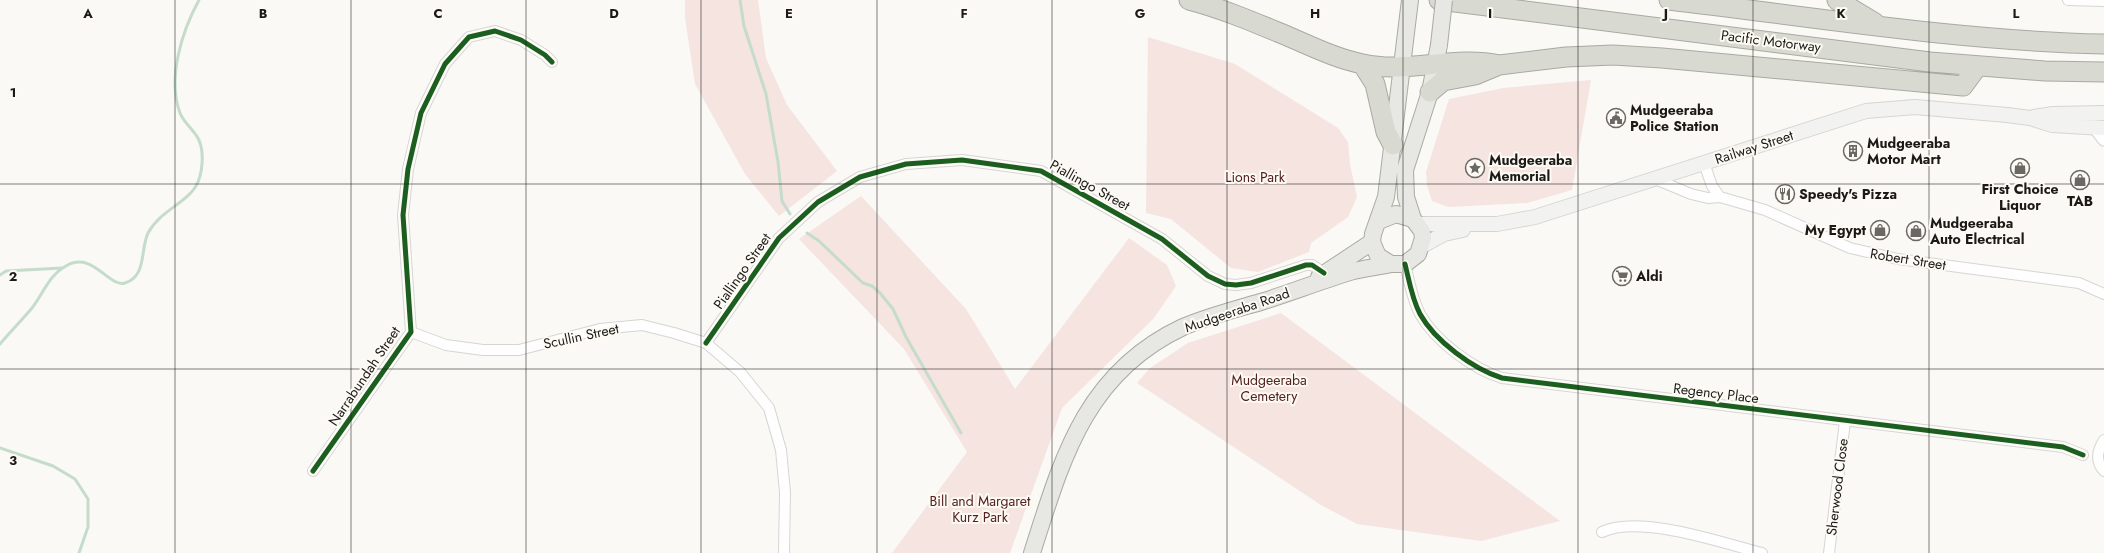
<svg xmlns="http://www.w3.org/2000/svg" width="2104" height="553" font-family="Jost,sans-serif">
<rect width="100%" height="100%" fill="#faf9f5"/>
<path fill="#f5e4e0" d="M685 0H758L766 58 787 105 837 171 779 216 745 174 695 84 685 18Z
M1148 37 1235 64 1338 128 1348 142 1350 164 1357 197 1348 217 1311 243 1309 252 1258 272 1231 268 1171 219 1146 213Z
M1591 80 1572 190 1527 203 1448 207 1432 201 1427 186 1426 172 1449 99 1503 88Z
M861 196 966 309 1015 389 1129 238 1167 265 1176 286 1154 318 1062 408 1010 553H892L967 452 904 349 799 239Z
M1281 313 1560 521 1481 541 1357 524 1321 505 1137 383 1150 368 1188 343Z"/>
<g fill="none" stroke-linecap="round" stroke-linejoin="round">
<path stroke="#c6dccb" stroke-width="3" d="M740 0 744 26 766 94 778 162 782 201 790 214
M807 233 819 241 863 283 872 286 880 293 893 309 906 337 961 433
M0 275 6 271 62 268
M0 344C10 332 22 320 32 308 43 294 49 275 66 266 92 250 109 288 125 283 147 276 140 250 148 233 161 209 189 203 198 182 203 169 205 147 196 135 191 128 183 121 180 113 167 78 182 31 199 0
M0 448 53 466 75 479 88 499V527L79 553"/>
<defs>
<path id="minor" d="M2068 0 2104 1
M1704 163 1712 186 1720 197
M1655 179 1691 194 1708 198 1720 197 1765 210 1850 248 1898 259 2079 283 2104 294
M1405 264C1409 280 1412 299 1420 314 1435 341 1473 369 1502 378L2063 447 2083 455
M411 332 446 345 483 350H519L600 329 642 325 674 333 706 343 740 372 769 408 781 450 785 492 784 553
M706 343 779 238 818 202 860 177 906 164 962 160 1041 171 1162 239 1208 276 1225 284 1236 285 1251 283 1306 265H1312L1324 273
M2104 440C2097 451 2095 461 2104 471
M313 471 411 332 403 215 408 169 421 113 445 64 469 37 495 31 521 40 545 55 552 62
M1602 532C1640 514 1722 543 1762 553
M1829 553 1845 421"/>
<path id="tertiary" d="M2096 128 2104 139"/>
<path id="secondary" d="M2034 117 2053 114 2104 113
M1418 224H1497L1535 217 1866 111 1915 107 2007 115 2030 118 2052 125 2104 128
M1422 246 1444 234 1463 230"/>
<path id="primary" d="M1413 219 1406 197 1405 170 1430 92 1439 45
M1379 221 1396 214 1413 219 1422 231 1423 238 1418 254 1405 264H1391L1378 256 1372 242 1373 234 1386 197 1410 0
M1319 277 1372 242
M1032 553C1062 459 1085 373 1183 327 1209 316 1237 309 1264 301 1292 292 1321 281 1350 272 1363 268 1378 267 1391 264"/>
<path id="motorway" d="M1189 0C1224 9 1258 24 1292 38 1315 48 1338 59 1363 64 1408 74 1454 55 1499 65
M1439 0 1930 62 2045 71 2104 72
M1669 0C1814 17 1958 41 2104 44
M1837 0 1875 23
M1363 65 1375 84 1386 132 1393 145
M1430 92 1443 81 1475 75 1499 65 1566 57 1613 55 1662 58 1963 86 1977 67"/>
</defs>
<use href="#minor" stroke="#d6d5d2" stroke-width="12"/>
<use href="#tertiary" stroke="#d6d5d2" stroke-width="15"/>
<use href="#secondary" stroke="#d6d5d2" stroke-width="16"/>
<use href="#primary" stroke="#a9aa9f" stroke-width="18"/>
<use href="#motorway" stroke="#a9aa9f" stroke-width="21"/>
<use href="#minor" stroke="#fefefe" stroke-width="10"/>
<use href="#tertiary" stroke="#fefefe" stroke-width="13"/>
<use href="#secondary" stroke="#f2f3f0" stroke-width="14"/>
<use href="#primary" stroke="#e7e8e3" stroke-width="16"/>
<use href="#motorway" stroke="#d8dad1" stroke-width="19"/>
<defs>
<path id="primary-bridge" d="M1439 45 1444 0"/>
</defs>
<use href="#primary-bridge" stroke="#a9aa9f" stroke-width="18" stroke-linecap="butt"/>
<use href="#primary-bridge" stroke="#e7e8e3" stroke-width="16"/>
<defs>
<path id="cycleway" d="M1405 264C1409 280 1412 299 1420 314 1435 341 1473 369 1502 378L2063 447 2083 455
M706 343 779 238 818 202 860 177 906 164 962 160 1041 171 1162 239 1208 276 1225 284 1236 285 1251 283 1306 265H1312L1324 273
M313 471 411 332 403 215 408 169 421 113 445 64 469 37 495 31 521 40 545 55 552 62"/>
</defs>
<use href="#cycleway" stroke="#fcfaf3" stroke-width="8"/>
<use href="#cycleway" stroke="#1b5e20" stroke-width="5"/>
</g>
<path fill="none" stroke="#1b1a18" stroke-width="1" stroke-opacity="0.55" d="M175 0V553M351 0V553M526 0V553M701 0V553M877 0V553M1052 0V553M1227 0V553M1403 0V553M1578 0V553M1753 0V553M1929 0V553M0 184H2104M0 369H2104"/>
<defs>
<symbol id="civic-ring" viewBox="-11 -11 22 22"><circle r="9.5" fill="#fcfaf3" stroke="#696865" stroke-width="1.5"/><path d="M-.6-6.5H3V-4.5H.6V-3L4-1V1h2V6H-6V1h2V-1L-.6-3ZM-1.2 2.5V6h2.4V2.5Z" fill="#696865"/></symbol>
<symbol id="building-ring" viewBox="-11 -11 22 22"><circle r="9.5" fill="#fcfaf3" stroke="#696865" stroke-width="1.5"/><path d="M-4-6H4V6H1V3H-1V6H-4ZM-2.5-4.3h1.7v1.8h-1.7ZM.8-4.3h1.7v1.8H.8ZM-2.5-1h1.7V.8h-1.7ZM.8-1h1.7V.8H.8Z" fill="#696865"/></symbol>
<symbol id="sight-ring" viewBox="-11 -11 22 22"><circle r="9.5" fill="#fcfaf3" stroke="#696865" stroke-width="1.5"/><path d="M0-6L1.8-2.2L6-1.7L2.9 1.2L3.7 5.4L0 3.3L-3.7 5.4L-2.9 1.2L-6-1.7L-1.8-2.2Z" fill="#696865"/></symbol>
<symbol id="shop-ring" viewBox="-11 -11 22 22"><circle r="9.5" fill="#fcfaf3" stroke="#696865" stroke-width="1.5"/><path d="M-5-2.5h2.3a2.7 3.5 0 0 1 5.4 0H5L5.5 6h-11ZM-1.5-2.5h3a1.5 2.3 0 0 0-3 0Z" fill="#696865"/></symbol>
<symbol id="restaurant-ring" viewBox="-11 -11 22 22"><circle r="9.5" fill="#fcfaf3" stroke="#696865" stroke-width="1.5"/><path d="M-5-6h1v4h1v-4h1v4h1v-4h1v5L-1.5 .5V6h-2V.5L-5-1ZM5-6V6H3V1.5H1.5Q1.5-4 5-6Z" fill="#696865"/></symbol>
<symbol id="supermarket-ring" viewBox="-11 -11 22 22"><circle r="9.5" fill="#fcfaf3" stroke="#696865" stroke-width="1.5"/><path d="M-6-5.5h2.5l.6 2H6L4.5 2H-2.5L-4.4-4H-6ZM-1.5 3.2a1.3 1.3 0 1 0 .1 0ZM3 3.2a1.3 1.3 0 1 0 .1 0Z" fill="#696865"/></symbol>
</defs>
<g fill-rule="evenodd">
<use href="#civic-ring" x="1605" y="107" width="22" height="22"/>
<use href="#building-ring" x="1842" y="140" width="22" height="22"/>
<use href="#sight-ring" x="1464" y="157" width="22" height="22"/>
<use href="#shop-ring" x="2009" y="157" width="22" height="22"/>
<use href="#shop-ring" x="2069" y="169" width="22" height="22"/>
<use href="#restaurant-ring" x="1774" y="183" width="22" height="22"/>
<use href="#shop-ring" x="1869" y="219" width="22" height="22"/>
<use href="#shop-ring" x="1905" y="220" width="22" height="22"/>
<use href="#supermarket-ring" x="1611" y="265" width="22" height="22"/>
</g>
<g text-anchor="middle" dominant-baseline="central" stroke-width="4" stroke-linejoin="round" paint-order="stroke">
<g font-size="14" fill="#1b1a18" stroke="#fcfaf3">
<text transform="translate(1771 41) rotate(7)">Pacific Motorway</text>
<text transform="translate(1754 147) rotate(-18)">Railway Street</text>
<text transform="translate(1090 185) rotate(29)">Piallingo Street</text>
<text transform="translate(1908 259) rotate(9)">Robert Street</text>
<text transform="translate(742 271) rotate(-55)">Piallingo Street</text>
<text transform="translate(1237 310) rotate(-19)">Mudgeeraba Road</text>
<text transform="translate(581 336) rotate(-12)">Scullin Street</text>
<text transform="translate(364 376) rotate(-56)">Narrabundah Street</text>
<text transform="translate(1716 393) rotate(7)">Regency Place</text>
<text transform="translate(1837 487) rotate(-83)">Sherwood Close</text>
</g>
<g font-size="14" font-weight="bold" fill="#1b1a18" stroke="#fcfaf3" text-anchor="start">
<text x="1630" y="110">Mudgeeraba<tspan x="1630" dy="16">Police Station</tspan></text>
<text x="1867" y="143">Mudgeeraba<tspan x="1867" dy="16">Motor Mart</tspan></text>
<text x="1489" y="160">Mudgeeraba<tspan x="1489" dy="16">Memorial</tspan></text>
<text x="2020" y="189" text-anchor="middle">First Choice<tspan x="2020" dy="16">Liquor</tspan></text>
<text x="1799" y="194">Speedy's Pizza</text>
<text x="2080" y="201" text-anchor="middle">TAB</text>
<text x="1930" y="223">Mudgeeraba<tspan x="1930" dy="16">Auto Electrical</tspan></text>
<text x="1866" y="230" text-anchor="end">My Egypt</text>
<text x="1636" y="276">Aldi</text>
</g>
<g font-size="14" fill="#55211f" stroke="#fcfaf3">
<text x="1255" y="177">Lions Park</text>
<text x="1269" y="380">Mudgeeraba<tspan x="1269" dy="16">Cemetery</tspan></text>
<text x="980" y="501">Bill and Margaret<tspan x="980" dy="16">Kurz Park</tspan></text>
</g>
</g>
<g font-size="13" text-anchor="middle" font-weight="bold" fill="#1b1a18" stroke="#fcfaf3" stroke-width="4" stroke-linejoin="round" paint-order="stroke">
<text x="88" y="18">A</text>
<text x="263" y="18">B</text>
<text x="438" y="18">C</text>
<text x="614" y="18">D</text>
<text x="789" y="18">E</text>
<text x="964" y="18">F</text>
<text x="1140" y="18">G</text>
<text x="1315" y="18">H</text>
<text x="1490" y="18">I</text>
<text x="1666" y="18">J</text>
<text x="1841" y="18">K</text>
<text x="2016" y="18">L</text>
<text x="13" y="97">1</text>
<text x="13" y="281">2</text>
<text x="13" y="465">3</text>
</g>
</svg>
